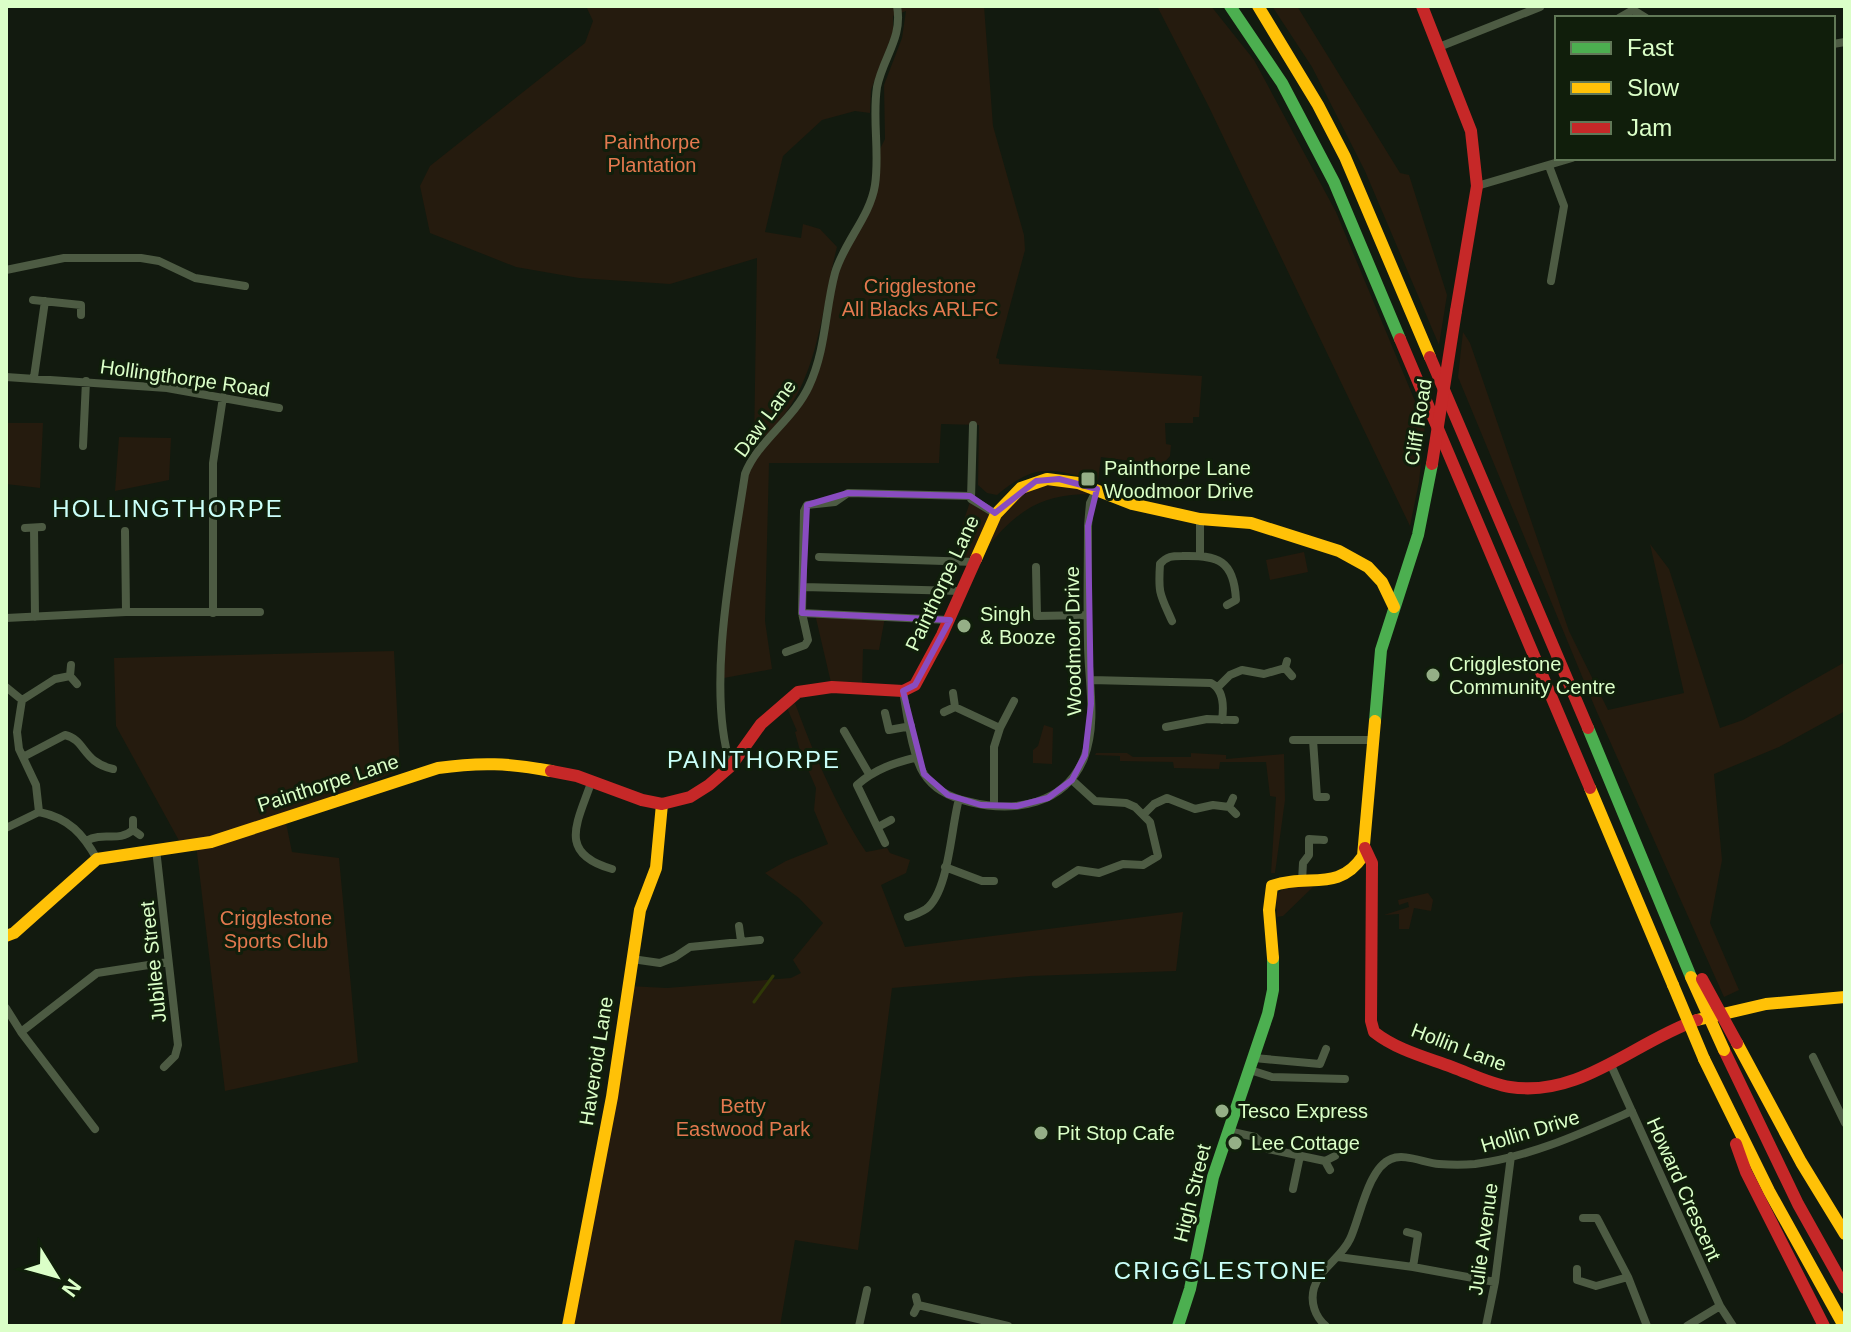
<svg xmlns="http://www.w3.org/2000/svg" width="1851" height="1332" font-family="Arial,sans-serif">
<rect width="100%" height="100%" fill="#121a0f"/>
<path fill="#251b0e" d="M586 6H984L993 126 1024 235 1025 250 996 358 999 359V364L1202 376 1199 417H1193V423H1165L1166 444 1171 445 1170 456 1161 466H1145L1139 462 1101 457 1098 481C1051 469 1038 461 997 495L987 493 978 485 979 425 941 424 939 463H769L765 621 772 669 724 678 725 623 745 474 809 387 832 285 868 206 876 157 885 139 884 85 902 38 906 11 893 16V32L871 90 870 113 855 111 822 120 783 156 765 232 801 238 803 224 820 229 837 247C819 318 819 397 754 445L757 258 670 284 579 278 516 267 430 233 420 186 430 166 585 43 593 21Z
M1157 6H1211L1254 60 1336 212 1425 425 1419 482 1410 526 1208 105Z
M1272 6H1297L1400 173 1409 175 1447 295 1439 345 1365 171 1312 67Z
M1463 332 1470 343 1569 631 1608 710 1684 693 1650 544 1669 569 1720 728 1743 720 1845 662V711L1779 747 1714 774 1722 860 1710 923 1739 990 1724 997 1596 710 1458 377Z
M6 423H43L40 488 6 484Z
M119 437 171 438 169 480 115 491Z
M1047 479 1095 494C1033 493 1012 516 975 562H958L961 529 971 499 996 514 1004 504Z
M1304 552 1308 572 1270 580 1266 560Z
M815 614 885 617 879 650 863 649 862 688 832 687Z
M394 651 400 770 285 818 292 852 339 858 358 1062 225 1091 196 844 182 846 116 726 114 658Z
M795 703C813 753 837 808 866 852L887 848 890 853 910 860 906 873 881 885 905 947 1183 912 1176 971 1030 976 892 988 858 1250 795 1240 780 1326H568L628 986 667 988 791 978 801 973 793 960 823 923 799 898 765 873 786 861 828 844 814 810 816 788 800 751 795 732 797 731 787 708Z
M1044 725 1053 728 1052 764 1033 763V750L1038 746Z
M1096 753H1127L1133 757H1191V753L1226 755V759L1284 754 1285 800 1275 873H1271L1276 797 1270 796 1266 762H1220L1219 769 1174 768 1173 762 1120 761V756L1095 755Z
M1285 887H1313L1283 916 1277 917 1276 895Z
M1428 893 1433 900 1431 911 1414 908 1409 929H1399V914L1384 915 1409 907 1408 902 1399 905 1398 900Z"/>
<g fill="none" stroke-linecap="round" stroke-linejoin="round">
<path stroke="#2f3807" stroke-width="3" d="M754 1002 773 976"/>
<path stroke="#4d5b43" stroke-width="8" d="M1619 18 1633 10 1646 18
M1833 44 1845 42
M1439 47 1540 7
M1549 166 1564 206 1551 281
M1477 186 1572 158
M6 270 64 258H141L159 261 195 278 245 286
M33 300 81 305V315
M6 377 167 388 279 408
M34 377 45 301
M973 425 971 499 996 514
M83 446 86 381
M25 528 42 527
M34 528 35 617
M125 531 126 612
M1200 554V519
M819 557 975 562
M1036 567 1037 616 1088 615
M803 587 961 591
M213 613V463L223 397
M802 613 948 620
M6 618 126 612H260
M1172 621C1160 594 1158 594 1160 564 1167 556 1172 556 1182 556 1218 555 1234 560 1236 600L1227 605
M786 652 805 645 808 640 802 613 804 511 807 505 835 502 848 493 970 496
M1287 661 1285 668 1292 676
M71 665 70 676 77 684
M1091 680 1211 683C1224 690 1224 706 1222 720
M6 687 22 700 17 732 19 749 36 785 39 812
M1218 687 1230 675 1242 670 1264 674 1285 668
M903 691C907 713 912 756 924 774 934 790 952 798 970 802 1014 813 1065 805 1084 758 1098 722 1088 680 1088 643 1087 604 1088 565 1088 526L1090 503 1097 489
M22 700 55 679 70 676
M955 707 1000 728
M944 712 955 707 953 693
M885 713 889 730 911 726
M1166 727 1207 719 1235 720
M844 731 869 774
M1293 740H1374
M1313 740 1317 797H1326
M23 757 65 735C86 740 82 762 113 769
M731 766C705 690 733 554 745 474 757 442 794 419 809 386 826 350 825 310 835 273 844 242 870 217 875 185 880 152 872 120 877 87 883 57 903 38 897 6
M592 780C578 822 556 853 612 869
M1233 798 1229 807 1236 814
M994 806V747L1000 728 1014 701
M39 812C69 818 83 834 97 859
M1144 814 1154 804 1167 798 1195 809 1213 805 1229 807
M133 820V830L140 835
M878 827 891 820
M6 828 39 812
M86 841C104 831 118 843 133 830
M885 843 857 785C875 769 894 763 918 757
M156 849 178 1045 175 1056 164 1067
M945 867 982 881H994
M1302 881 1303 863 1309 855V839L1324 840
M1056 884 1078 870 1099 873 1123 864 1143 865 1158 856 1150 822 1135 807 1126 803 1095 801 1072 780
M908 917C914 915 920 913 926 909 949 892 951 827 959 799
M739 926 741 941
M632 959 660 963 675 957 690 947 760 940
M6 1008 21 1032 95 1129
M21 1032 97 973 168 962
M1813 1057 1845 1123
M1254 1058 1320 1064 1326 1049
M1610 1063 1720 1306 1733 1326
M1250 1070 1272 1077 1345 1079
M1228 1131 1255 1137 1268 1149 1325 1161
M1330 1170 1325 1161 1335 1156
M1293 1189 1300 1156
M1583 1218H1597L1628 1277 1647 1326
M1407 1232 1418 1235 1413 1267
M1338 1257 1413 1267 1495 1282
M1577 1269V1280L1596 1286 1628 1277
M918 1305 1008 1326
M914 1313 918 1305 916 1297
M859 1326 867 1290
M1326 1326C1315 1317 1310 1302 1314 1288 1320 1268 1341 1258 1350 1239 1360 1218 1368 1168 1391 1159 1404 1153 1425 1163 1439 1164 1451 1165 1464 1165 1475 1164 1530 1157 1582 1133 1632 1111
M1486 1326 1495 1282 1511 1156
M1687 1326 1720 1306"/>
<path stroke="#4caf50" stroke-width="12" d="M1230 6 1282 83 1334 182 1400 339
M1375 721 1381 650 1418 535 1432 464
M1588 728 1691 977
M1178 1326 1190 1289 1213 1177 1268 1014 1273 990V958"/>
<path stroke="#ffc107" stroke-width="12" d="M1258 6 1318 105 1345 157 1430 357
M976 559 996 514 1021 488 1047 479 1078 483 1132 504 1200 519 1251 523 1339 551 1368 567 1382 582 1394 607
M1590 788 1673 985
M6 936 14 933 97 859 211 842 438 768C479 762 510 763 551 771
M1273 958 1269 910 1272 886C1308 873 1338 893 1363 856L1375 721
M1697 1020 1766 1004 1845 997
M1737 1043 1801 1162 1845 1234
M1704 1059 1769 1191 1844 1326
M568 1326 612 1097 640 910 656 868 662 804"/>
<path stroke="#c62828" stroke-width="12" d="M1422 6 1471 131 1477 186 1456 311
M1400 339 1590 788
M1430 357 1588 728
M551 771 577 776 642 800 662 804 690 797 709 785 731 766 761 724 798 692 832 687 903 691 915 685 942 635 976 559
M1365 848 1372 863 1371 1021 1374 1032C1397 1050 1425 1057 1452 1067 1471 1074 1490 1084 1510 1087 1580 1098 1634 1042 1697 1020
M1724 1050 1798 1204 1845 1288
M1736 1144 1746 1172 1824 1326"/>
<path stroke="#ffc107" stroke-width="12" d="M1691 977 1724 1050
M1673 985 1704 1059"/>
<path stroke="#c62828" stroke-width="12" d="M1432 464 1456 311
M1702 979 1737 1043"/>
</g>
<path fill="none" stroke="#894cc0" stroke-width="6" stroke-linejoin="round" d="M1059 479 1097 489 1088 526 1091 704 1085 755 1072 780 1048 798 1017 806 981 805 948 795 924 774 903 691 915 685 950 620 802 613 807 505 848 493 970 496 995 513 1036 481Z"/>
<g fill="#95af87" stroke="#101e0b" stroke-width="3">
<rect x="1080" y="471" width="16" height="16" rx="4"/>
<circle cx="964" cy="626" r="8"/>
<circle cx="1433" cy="675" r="8"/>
<circle cx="1222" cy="1111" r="8"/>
<circle cx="1041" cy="1133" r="8"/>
<circle cx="1235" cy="1143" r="8"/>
</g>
<g text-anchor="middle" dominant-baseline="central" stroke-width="6" stroke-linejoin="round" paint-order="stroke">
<g font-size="20" fill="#e3794f" stroke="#101e0b">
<text x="652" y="142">Painthorpe<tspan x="652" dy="23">Plantation</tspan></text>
<text x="920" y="286">Crigglestone<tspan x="920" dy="23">All Blacks ARLFC</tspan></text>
<text x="276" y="918">Crigglestone<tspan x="276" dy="23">Sports Club</tspan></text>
<text x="743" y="1106">Betty<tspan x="743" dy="23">Eastwood Park</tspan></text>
</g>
<g font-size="20" fill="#dbffc8" stroke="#101e0b">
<text transform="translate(185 378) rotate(8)">Hollingthorpe Road</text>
<text transform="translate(765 418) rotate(-54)">Daw Lane</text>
<text transform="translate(1418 422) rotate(-81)">Cliff Road</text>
<text transform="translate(942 583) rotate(-65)">Painthorpe Lane</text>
<text transform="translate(1073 641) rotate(-91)">Woodmoor Drive</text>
<text transform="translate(328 783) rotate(-18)">Painthorpe Lane</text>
<text transform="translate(153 962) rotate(-96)">Jubilee Street</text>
<text transform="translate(1459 1047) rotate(21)">Hollin Lane</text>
<text transform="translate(596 1061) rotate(-81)">Haveroid Lane</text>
<text transform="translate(1530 1131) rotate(-17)">Hollin Drive</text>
<text transform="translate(1684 1189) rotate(66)">Howard Crescent</text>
<text transform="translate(1192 1193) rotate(-76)">High Street</text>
<text transform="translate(1483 1239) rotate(-82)">Julie Avenue</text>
</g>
<g font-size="20" fill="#dbffc8" stroke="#101e0b" text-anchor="start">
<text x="1104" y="468">Painthorpe Lane<tspan x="1104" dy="23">Woodmoor Drive</tspan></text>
<text x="980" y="614">Singh<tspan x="980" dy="23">&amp; Booze</tspan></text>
<text x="1449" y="664">Crigglestone<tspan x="1449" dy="23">Community Centre</tspan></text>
<text x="1238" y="1111">Tesco Express</text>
<text x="1057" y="1133">Pit Stop Cafe</text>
<text x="1251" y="1143">Lee Cottage</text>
</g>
<g font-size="24" letter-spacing="2" fill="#cafff9" stroke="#101e0b">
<text x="168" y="508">HOLLINGTHORPE</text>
<text x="754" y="759">PAINTHORPE</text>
<text x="1221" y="1270">CRIGGLESTONE</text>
</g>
</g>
<rect width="1851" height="1332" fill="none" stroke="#dbffc8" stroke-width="16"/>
<rect x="1555" y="16" width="280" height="144" fill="#101e0b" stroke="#617857" stroke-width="2"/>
<rect x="1571" y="42" width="40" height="12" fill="#4caf50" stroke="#617857" stroke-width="2"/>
<text x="1627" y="56" font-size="24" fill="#dbffc8">Fast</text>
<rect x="1571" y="82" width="40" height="12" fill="#ffc107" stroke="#617857" stroke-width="2"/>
<text x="1627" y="96" font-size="24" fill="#dbffc8">Slow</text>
<rect x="1571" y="122" width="40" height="12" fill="#c62828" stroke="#617857" stroke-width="2"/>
<text x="1627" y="136" font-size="24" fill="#dbffc8">Jam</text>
<g transform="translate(56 1276) rotate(127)" stroke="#101e0b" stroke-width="6" paint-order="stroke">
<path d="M0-6L14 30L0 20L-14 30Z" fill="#dbffc8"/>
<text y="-12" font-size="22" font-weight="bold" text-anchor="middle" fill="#dbffc8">N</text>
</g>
</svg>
